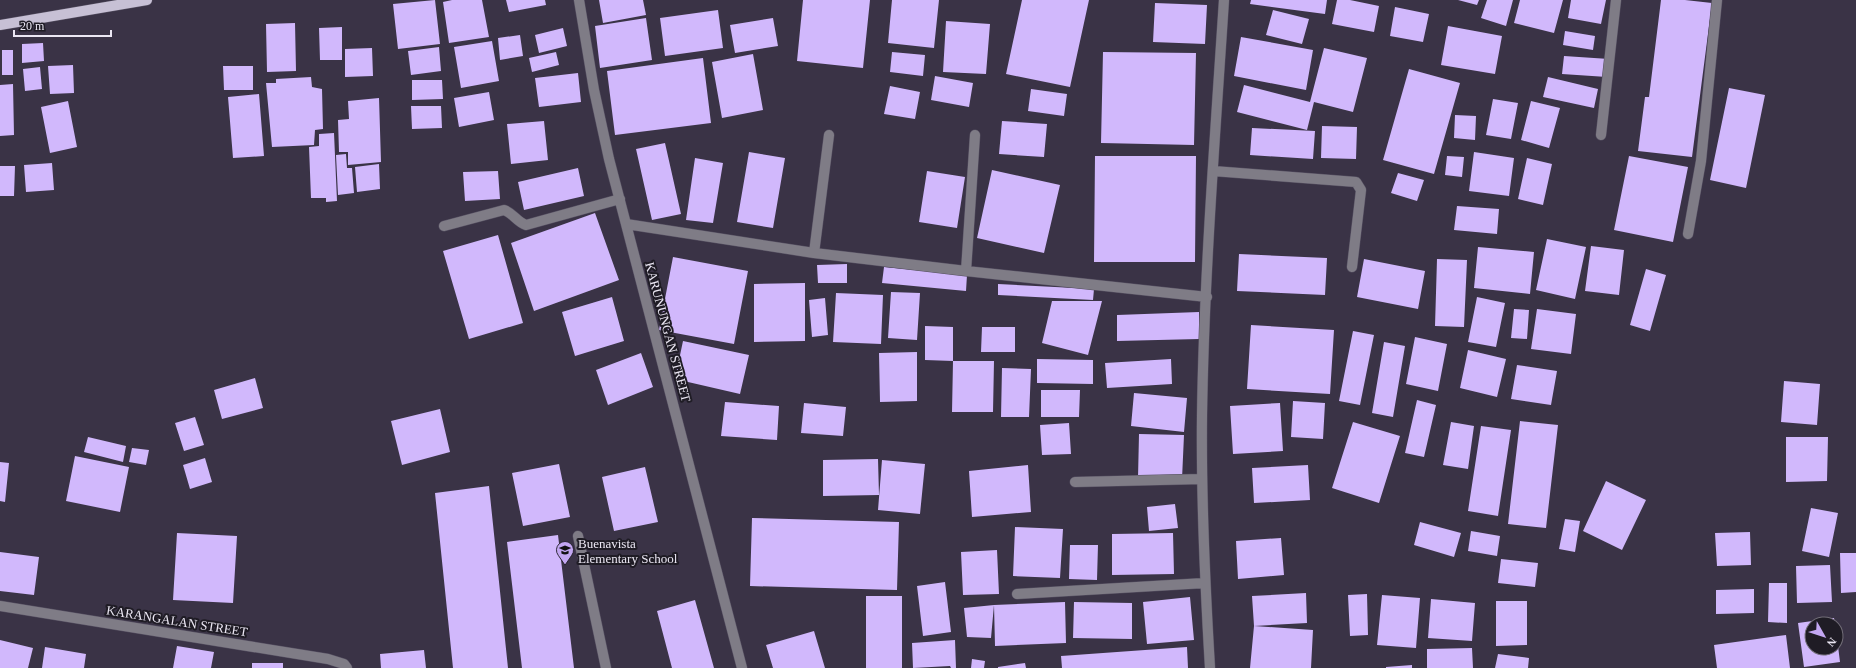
<svg xmlns="http://www.w3.org/2000/svg" width="1856" height="668" font-family="Georgia,serif">
<rect width="100%" height="100%" fill="#3a3346"/>
<path fill="#d1b8fc" d="M435 0 440 44 398 49 393 4Z
M452 0H482L489 37 449 43 443 2Z
M506 0H545L546 5 509 12Z
M599 0H643L646 15 603 23Z
M803 0H870L863 68 797 61Z
M892 0H939L934 48 888 43Z
M1022 0H1089L1070 87 1006 74Z
M1251 0H1327L1325 14 1250 4Z
M1337 0H1350L1379 6 1374 32 1332 24Z
M1458 0H1479L1477 5Z
M1487 0H1513L1506 26 1481 18Z
M1520 0H1563L1554 33 1514 23Z
M1571 0H1606L1601 24 1568 18Z
M1661 0H1685L1712 3 1692 157 1638 151 1645 97H1649Z
M1155 3 1207 5 1205 44 1153 42Z
M1395 7 1429 14 1423 42 1390 36Z
M718 10 723 48 665 56 660 18Z
M1273 10 1309 19 1302 44 1266 35Z
M646 18 652 60 600 68 595 26Z
M773 18 778 46 735 53 730 25Z
M946 21 990 24 986 74 943 72Z
M295 23 296 71 267 72 266 24Z
M1448 26 1502 36 1495 74 1441 65Z
M342 27V60H320L319 28Z
M563 28 567 46 539 53 535 35Z
M1565 31 1595 36 1593 50 1563 45Z
M520 35 523 56 500 60 498 38Z
M1241 37 1313 50 1306 90 1234 76Z
M492 41 499 81 461 88 454 47Z
M43 43 44 61 22 63V44Z
M439 47 441 71 411 75 408 51Z
M372 48 373 76 345 77V49Z
M1324 48 1367 58 1353 112 1314 102 1307 130 1237 112 1244 85 1310 102Z
M2 50H13V75H2Z
M556 52 559 65 532 72 529 58Z
M892 52 925 55 923 76 890 72Z
M1103 52 1196 53 1194 145 1101 143Z
M753 54 763 110 722 118 712 62Z
M1564 56 1609 59 1607 77 1562 74Z
M703 58 711 123 615 135 607 71Z
M73 65 74 93 50 94 48 66Z
M223 66H253V90H224Z
M40 67 42 89 25 91 23 69Z
M1409 69 1460 83 1434 174 1383 160Z
M578 73 581 102 539 107 535 78Z
M935 76 973 83 969 107 931 100Z
M311 77 312 87 322 89 323 129 315 130 314 145 272 147 266 83H276V79Z
M1548 77 1598 89 1594 108 1543 97Z
M412 80H442L443 99 412 100Z
M13 84 14 135 0 136V85Z
M890 86 920 92 915 119 884 114Z
M1729 88 1765 95 1746 188 1710 180Z
M1031 89 1067 94 1064 116 1028 111Z
M489 92 494 120 459 127 454 98Z
M259 94 264 156 233 158 228 97Z
M379 98 381 162 348 165V152H339L338 120 349 119 348 101Z
M1493 99 1518 103 1511 139 1486 135Z
M68 101 77 147 50 153 41 107Z
M1531 101 1560 108 1549 148 1521 140Z
M411 106H441L442 128 412 129Z
M1455 115 1476 116 1475 140 1454 138Z
M544 121 548 160 511 164 507 124Z
M1002 121 1047 124 1044 157 999 154Z
M1322 126 1357 127 1356 159 1321 158Z
M1252 128 1315 131 1313 159 1250 155Z
M334 133 337 201 326 202V198H311L309 147 319 146V134Z
M665 143 681 214 652 220 636 149Z
M749 152 785 158 773 228 737 222Z
M1474 152 1514 158 1509 196 1469 191Z
M346 154 347 168H352L354 193 338 195 336 155Z
M1095 156H1196L1195 262H1094Z
M1447 156 1464 157 1462 177 1445 175Z
M1629 156 1688 167 1673 242 1614 230Z
M695 158 723 163 713 223 686 220Z
M1527 158 1552 164 1543 205 1518 199Z
M52 163 54 190 26 192 24 165Z
M379 164 380 189 357 192 355 167Z
M0 166H15L14 196H0Z
M578 168 584 196 524 210 518 182Z
M992 170 1060 185 1044 253 977 238Z
M498 171 500 199 465 201 463 172Z
M927 171 965 177 957 228 919 222Z
M1398 173 1424 180 1417 201 1391 193Z
M1457 206 1499 209 1497 234 1454 230Z
M595 213 619 280 534 311 511 243Z
M498 235 523 323 469 339 443 251Z
M1547 239 1586 247 1575 299 1536 290Z
M1591 246 1624 250 1619 295 1585 291Z
M1478 247 1534 252 1530 294 1474 288Z
M1239 254 1327 258 1325 295 1237 291Z
M673 257 748 271 734 344 659 330Z
M1364 259 1425 271 1418 309 1357 297Z
M1437 259 1467 260 1464 327 1435 326Z
M847 264V283H818L817 265Z
M884 267 967 275 966 291 882 283Z
M1646 269 1666 275 1650 331 1630 325Z
M805 283V341L754 342V284Z
M998 284 1094 289 1093 300 998 295Z
M891 292 920 293 917 340 888 338Z
M836 293 883 295 881 344 833 342Z
M612 297 624 341 575 356 562 312Z
M1477 297 1505 303 1496 347 1468 342Z
M825 298 828 335 812 337 809 300Z
M1052 301H1102L1088 355 1042 343Z
M1514 309 1529 310 1527 339 1511 338Z
M1537 309 1576 314 1571 354 1531 349Z
M1199 312V339L1117 341V315Z
M1251 325 1334 330 1330 394 1247 389Z
M925 326 953 327V361L925 360Z
M982 327H1015V352H981Z
M1353 331 1374 335 1360 405 1339 401Z
M1415 337 1447 344 1438 391 1406 384Z
M683 341 749 355 740 394 675 379Z
M1384 342 1405 346 1393 417 1372 413Z
M1468 350 1506 359 1497 397 1460 388Z
M917 352V401L880 402 879 353Z
M641 353 653 387 608 405 596 370Z
M1037 359 1093 360V384L1037 383Z
M1171 359 1172 384 1107 388 1105 363Z
M953 361H994L993 412H952Z
M1517 365 1557 371 1551 405 1511 399Z
M1002 368 1031 369 1029 417H1001Z
M255 378 263 408 222 419 214 390Z
M1784 381 1820 384 1817 425 1781 422Z
M1041 390H1080L1079 417H1041Z
M1134 393 1187 398 1184 432 1131 426Z
M1417 400 1436 405 1424 457 1405 453Z
M1293 401 1325 403 1323 439 1291 437Z
M725 402 779 406 777 440 721 436Z
M804 403 846 407 843 436 801 433Z
M1280 403 1283 451 1233 454 1230 406Z
M440 409 450 452 402 465 391 421Z
M195 417 204 445 184 451 175 423Z
M1520 421 1558 425 1546 528 1508 524Z
M1353 422 1400 436 1379 503 1332 488Z
M1451 422 1474 426 1468 469 1443 465Z
M1069 423 1071 454 1042 455 1040 425Z
M1481 426 1511 430 1498 516 1468 511Z
M1139 434 1184 435 1182 479 1138 478Z
M88 437 126 446 123 462 84 452Z
M1786 437H1828L1827 481 1786 482Z
M132 448 149 450 146 465 129 462Z
M75 456 129 467 120 512 66 501Z
M205 458 212 482 190 489 183 465Z
M878 459 879 495 823 496V460Z
M882 460 925 464 920 514 878 510Z
M0 462 9 463 5 502 0 501Z
M559 464 570 517 523 526 512 473Z
M1028 465 1031 512 972 517 969 471Z
M1308 465 1310 500 1254 503 1252 468Z
M645 467 658 522 614 531 602 477Z
M1606 481 1646 500 1622 550 1583 531Z
M489 486 508 668H453L435 493Z
M1175 504 1178 528 1149 531 1147 507Z
M1811 508 1838 513 1829 557 1802 551Z
M752 518 899 522 897 590 750 586Z
M1565 519 1580 521 1575 552 1559 549Z
M1420 522 1461 533 1454 557 1414 545Z
M1015 527 1063 529 1060 578 1013 576Z
M1471 531 1500 536 1497 556 1468 551Z
M1750 532 1751 565 1717 566 1715 533Z
M177 533 237 536 233 603 173 600Z
M1173 533 1174 574 1112 575V534Z
M558 535 574 668H522L507 542Z
M1281 538 1284 575 1238 579 1236 541Z
M1070 545H1098L1097 580 1069 579Z
M997 550 999 594 963 595 961 552Z
M0 552 39 557 34 595 0 591Z
M1840 553H1856V592L1841 593Z
M1501 559 1538 563 1535 587 1498 583Z
M1830 565 1832 602 1797 603 1796 566Z
M945 582 951 632 923 636 917 586Z
M1769 583H1787V623L1768 622Z
M1754 589V613L1716 614V590Z
M1306 593 1307 623 1254 626 1252 596Z
M1367 594 1368 635 1350 636 1348 595Z
M1382 595 1420 598 1416 648 1377 645Z
M866 596H902V668H866Z
M1190 597 1194 640 1147 644 1143 602Z
M1431 599 1475 603 1472 641 1428 638Z
M695 600 714 668H672L657 611Z
M1496 601H1527V645L1496 646Z
M1065 602 1066 643 995 646 994 605Z
M1074 602 1132 603V639L1073 638Z
M994 605 991 638 967 637 964 608Z
M1834 618 1835 624H1812V648H1836L1837 638 1840 662 1804 667 1798 623Z
M1254 626 1313 630 1311 668H1250Z
M814 631 825 668H773L766 645Z
M1786 635 1790 668H1717L1714 645Z
M0 640 33 648 28 668H0Z
M955 640 956 668H951L950 666 913 668 912 643Z
M177 646 214 652 211 668H173Z
M45 647 86 654 84 668H42Z
M1187 647 1188 668H1062L1061 656Z
M1472 648 1473 668H1427V649Z
M424 650 426 668H381L380 654Z
M1498 654 1529 658 1528 668H1495Z
M972 659 985 661 984 668H971Z
M252 663H283V668H252Z
M1025 663 1026 668H998V667Z
M1412 665V668H1386V667Z"/>
<g fill="none" stroke-linecap="round" stroke-linejoin="round">
<defs>
<path id="minor" d="M579 0 594 90 609 159 742 668
M1601 135 1616 0
M1213 171 1356 182 1361 190 1352 267
M626 224 814 253 966 271 1207 297
M444 226 504 210C513 213 517 222 526 225L620 199
M1688 234 1701 161 1717 0
M814 253 829 135
M966 271 975 135
M1075 482 1202 479
M578 536 606 668
M1017 594 1205 583
M0 606 328 659 344 664 347 668
M1210 668C1205 584 1201 500 1202 416 1204 277 1215 138 1224 0"/>
<path id="major" d="M0 25 147 0"/>
</defs>
<use href="#minor" stroke="#565062" stroke-width="11"/>
<use href="#major" stroke="#565062" stroke-width="11"/>
<use href="#minor" stroke="#7f7c86" stroke-width="10"/>
<use href="#major" stroke="#c7c0d5" stroke-width="10"/>
</g>
<defs>
<symbol id="school-pin" viewBox="-11 -11 22 30"><path d="M0 17L-7.5 6A9.5 9.5 0 1 1 7.5 6Z" fill="#c3a7f2" stroke="#1f1c25"/><path d="M0-5L7-2L0 1L-7-2ZM-4 1L0 2.5L4 1V4Q0 6-4 4Z" fill="#111"/></symbol>
</defs>
<g fill-rule="evenodd">
<use href="#school-pin" x="555" y="540" width="20" height="27"/>
</g>
<g text-anchor="middle" dominant-baseline="central" stroke-width="4" stroke-linejoin="round" paint-order="stroke">
<g font-size="13" fill="#ebe7f3" stroke="#1f1c25">
<text transform="translate(668 332) rotate(75)">KARUNUNGAN STREET</text>
<text transform="translate(177 621) rotate(9)">KARANGALAN STREET</text>
</g>
<g font-size="13" fill="#ebe7f3" stroke="#1f1c25" text-anchor="start">
<text x="578" y="543">Buenavista<tspan x="578" dy="15">Elementary School</tspan></text>
</g>
</g>
<g transform="translate(1824 636) rotate(129)"><circle r="19" fill="#1f1c25" stroke="#716d77"/>
<path d="M0-3L7 15L0 10L-7 15Z" fill="#c3a7f2"/>
<text y="-6" font-size="11" font-weight="bold" text-anchor="middle" fill="#ebe7f3">N</text>
</g>
<path d="M14 30v6h97v-6" fill="none" stroke="#ebe7f3" stroke-width="2"/>
<text x="20" y="30" font-size="12" fill="#ebe7f3" stroke="#1f1c25" stroke-width="3" paint-order="stroke">20 m</text>
</svg>
